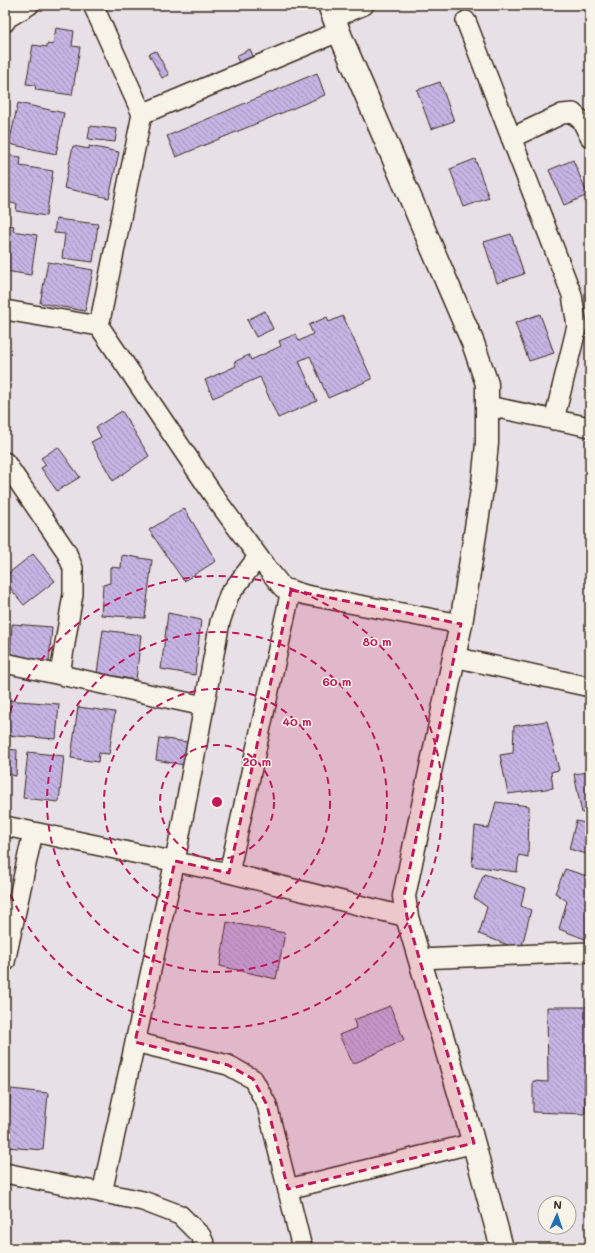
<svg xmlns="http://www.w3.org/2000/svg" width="595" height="1253" font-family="Mali,sans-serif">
<defs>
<pattern id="building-back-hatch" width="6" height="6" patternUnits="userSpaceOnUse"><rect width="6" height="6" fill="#c5b4e4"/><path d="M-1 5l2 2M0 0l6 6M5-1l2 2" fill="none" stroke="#a193b8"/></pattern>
</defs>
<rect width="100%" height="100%" fill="#e8e0e7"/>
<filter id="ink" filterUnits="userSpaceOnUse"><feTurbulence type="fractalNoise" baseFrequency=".025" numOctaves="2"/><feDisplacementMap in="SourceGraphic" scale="8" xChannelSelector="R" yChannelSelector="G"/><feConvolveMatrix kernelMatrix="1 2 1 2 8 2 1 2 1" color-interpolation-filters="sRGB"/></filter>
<g filter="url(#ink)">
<path fill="url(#building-back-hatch)" stroke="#3b2a1e" d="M56 28 74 31 72 46 80 47 72 95 36 90 35 85 26 84 33 45 47 47V44L53 45Z
M250 49 253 56 239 63 236 56Z
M156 51 169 75 162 78 149 54Z
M317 73 325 95 176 157 167 136Z
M440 82 454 121 431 129 417 90Z
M18 103 64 113 56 154 9 144Z
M90 126 117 129 115 142 88 139Z
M73 146 89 149V146L119 152 109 198 64 188Z
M5 155 21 157 20 166 53 171 46 216 16 211 17 204 5 202Z
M475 159 489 198 464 207 450 169Z
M573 160 588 195 564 205 549 170Z
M56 219 98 224 93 262 62 258 65 234 54 233Z
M5 224 14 226 13 231 37 235 31 275 5 271 7 254H5Z
M511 234 524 274 497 283 484 242Z
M590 260V273L586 262Z
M48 262 93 270 85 311 40 303Z
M265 311 273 329 256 337 247 320Z
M540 314 554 353 529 361 515 323Z
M343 316 372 379 328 398 310 356 299 361 317 401 278 418 260 377 213 398 205 380 236 366 234 362 249 355 251 360 281 346 279 341 296 334 299 341 313 334 309 325 327 317 329 322Z
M122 411 149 456 113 481 91 442 101 437 96 427Z
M58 447 80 477 57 491 41 468 46 465 41 458Z
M184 508 216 561 184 581 149 530Z
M33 554 55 581 24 605 5 582V576Z
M122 555 152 560 145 618 101 615 103 585 110 583V567L121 568Z
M168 613 201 620 195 675 161 669Z
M12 624 52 627 49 662 10 658Z
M103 630 141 635 136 680 97 673Z
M5 700 59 704 56 739 5 735Z
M78 707 115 712 109 754 99 753 98 762 71 758Z
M547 721 559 770 551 772 553 788 508 794 500 755 513 753 514 726Z
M159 738 187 742 184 765 156 760Z
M588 745H590V812L582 813 574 774 588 772Z
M5 749 17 750 16 776 7 774 5 787Z
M28 752 64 756 59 802 23 798Z
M496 802 529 806 528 857 519 855 517 872 472 866 475 826 489 828Z
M576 821 590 824V855L569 849Z
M565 869 590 877V941L559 929 567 901 555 893Z
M484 874 525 888 521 906 531 910 521 950 479 934 487 907 474 898Z
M227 922 285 933 276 979 220 966Z
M390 1006 404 1040 353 1064 339 1035 356 1028 354 1020Z
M547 1007H590V1077L585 1078V1114L533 1112V1081L548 1082Z
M11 1089 48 1093 43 1150 6 1147Z"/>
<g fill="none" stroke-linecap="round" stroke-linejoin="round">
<defs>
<path id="street" d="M93 5 142 114
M334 18 364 5
M466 21 572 295 577 326 554 420
M5 22 7 18 29 5
M511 138 562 114 573 113 582 121 590 137
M5 310 99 326 216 499 263 563 283 588 306 595 461 624
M99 326 142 114 338 32
M488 406 590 427
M5 462 66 551 73 568V594L60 674
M454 657 590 687
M5 663 204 706
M5 826 229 873 407 917
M229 873 291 590
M419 959 590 952
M5 962 33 832
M135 1042 228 1065 253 1079 267 1105 302 1248
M5 1173 143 1201 180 1215 201 1236 206 1248
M288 1189 474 1143
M102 1193 175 861 220 622 229 595 258 557"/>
<path id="secondary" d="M329 5 341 37 473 343 487 384V443L483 483 461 624 404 896 407 917 470 1130 502 1248"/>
</defs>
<use href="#street" stroke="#3b2a1e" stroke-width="22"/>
<use href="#secondary" stroke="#3b2a1e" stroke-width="25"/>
<use href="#street" stroke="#f7f3e8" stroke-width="19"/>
<use href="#secondary" stroke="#f7f3e8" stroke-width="22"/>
</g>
</g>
<path fill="#c2185b" fill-opacity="0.2" stroke="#c2185b" stroke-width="3" stroke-dasharray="8 5" stroke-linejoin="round" d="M291 590 461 624 404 896 407 917 474 1143 288 1189 267 1105 253 1079 228 1065 135 1042 175 861 229 873Z"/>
<g fill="none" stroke="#c2185b" stroke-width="2" stroke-dasharray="7 5">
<circle cx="217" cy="802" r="57"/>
<circle cx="217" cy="802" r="113"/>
<circle cx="217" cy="802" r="170"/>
<path d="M5 723A226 226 0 1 1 5 881"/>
</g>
<circle cx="217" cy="802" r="6" fill="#c2185b" stroke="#f7f3e8" stroke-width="2"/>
<g font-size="12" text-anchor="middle" font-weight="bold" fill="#c2185b" stroke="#f7f3e8" stroke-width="3" stroke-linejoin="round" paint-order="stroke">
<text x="377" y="646">80 m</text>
<text x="337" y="686">60 m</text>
<text x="297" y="726">40 m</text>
<text x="257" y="766">20 m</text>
</g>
<rect width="595" height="1253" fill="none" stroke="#f7f3e8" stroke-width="20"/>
<rect x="10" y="10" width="575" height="1233" fill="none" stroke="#3b2a1e" stroke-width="1.5" filter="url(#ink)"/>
<g transform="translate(557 1215) rotate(3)"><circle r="19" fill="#f7f3e8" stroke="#aca397"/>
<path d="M0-3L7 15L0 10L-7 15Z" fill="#1f6fb2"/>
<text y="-6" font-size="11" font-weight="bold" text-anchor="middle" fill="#3b2a1e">N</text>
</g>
</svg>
